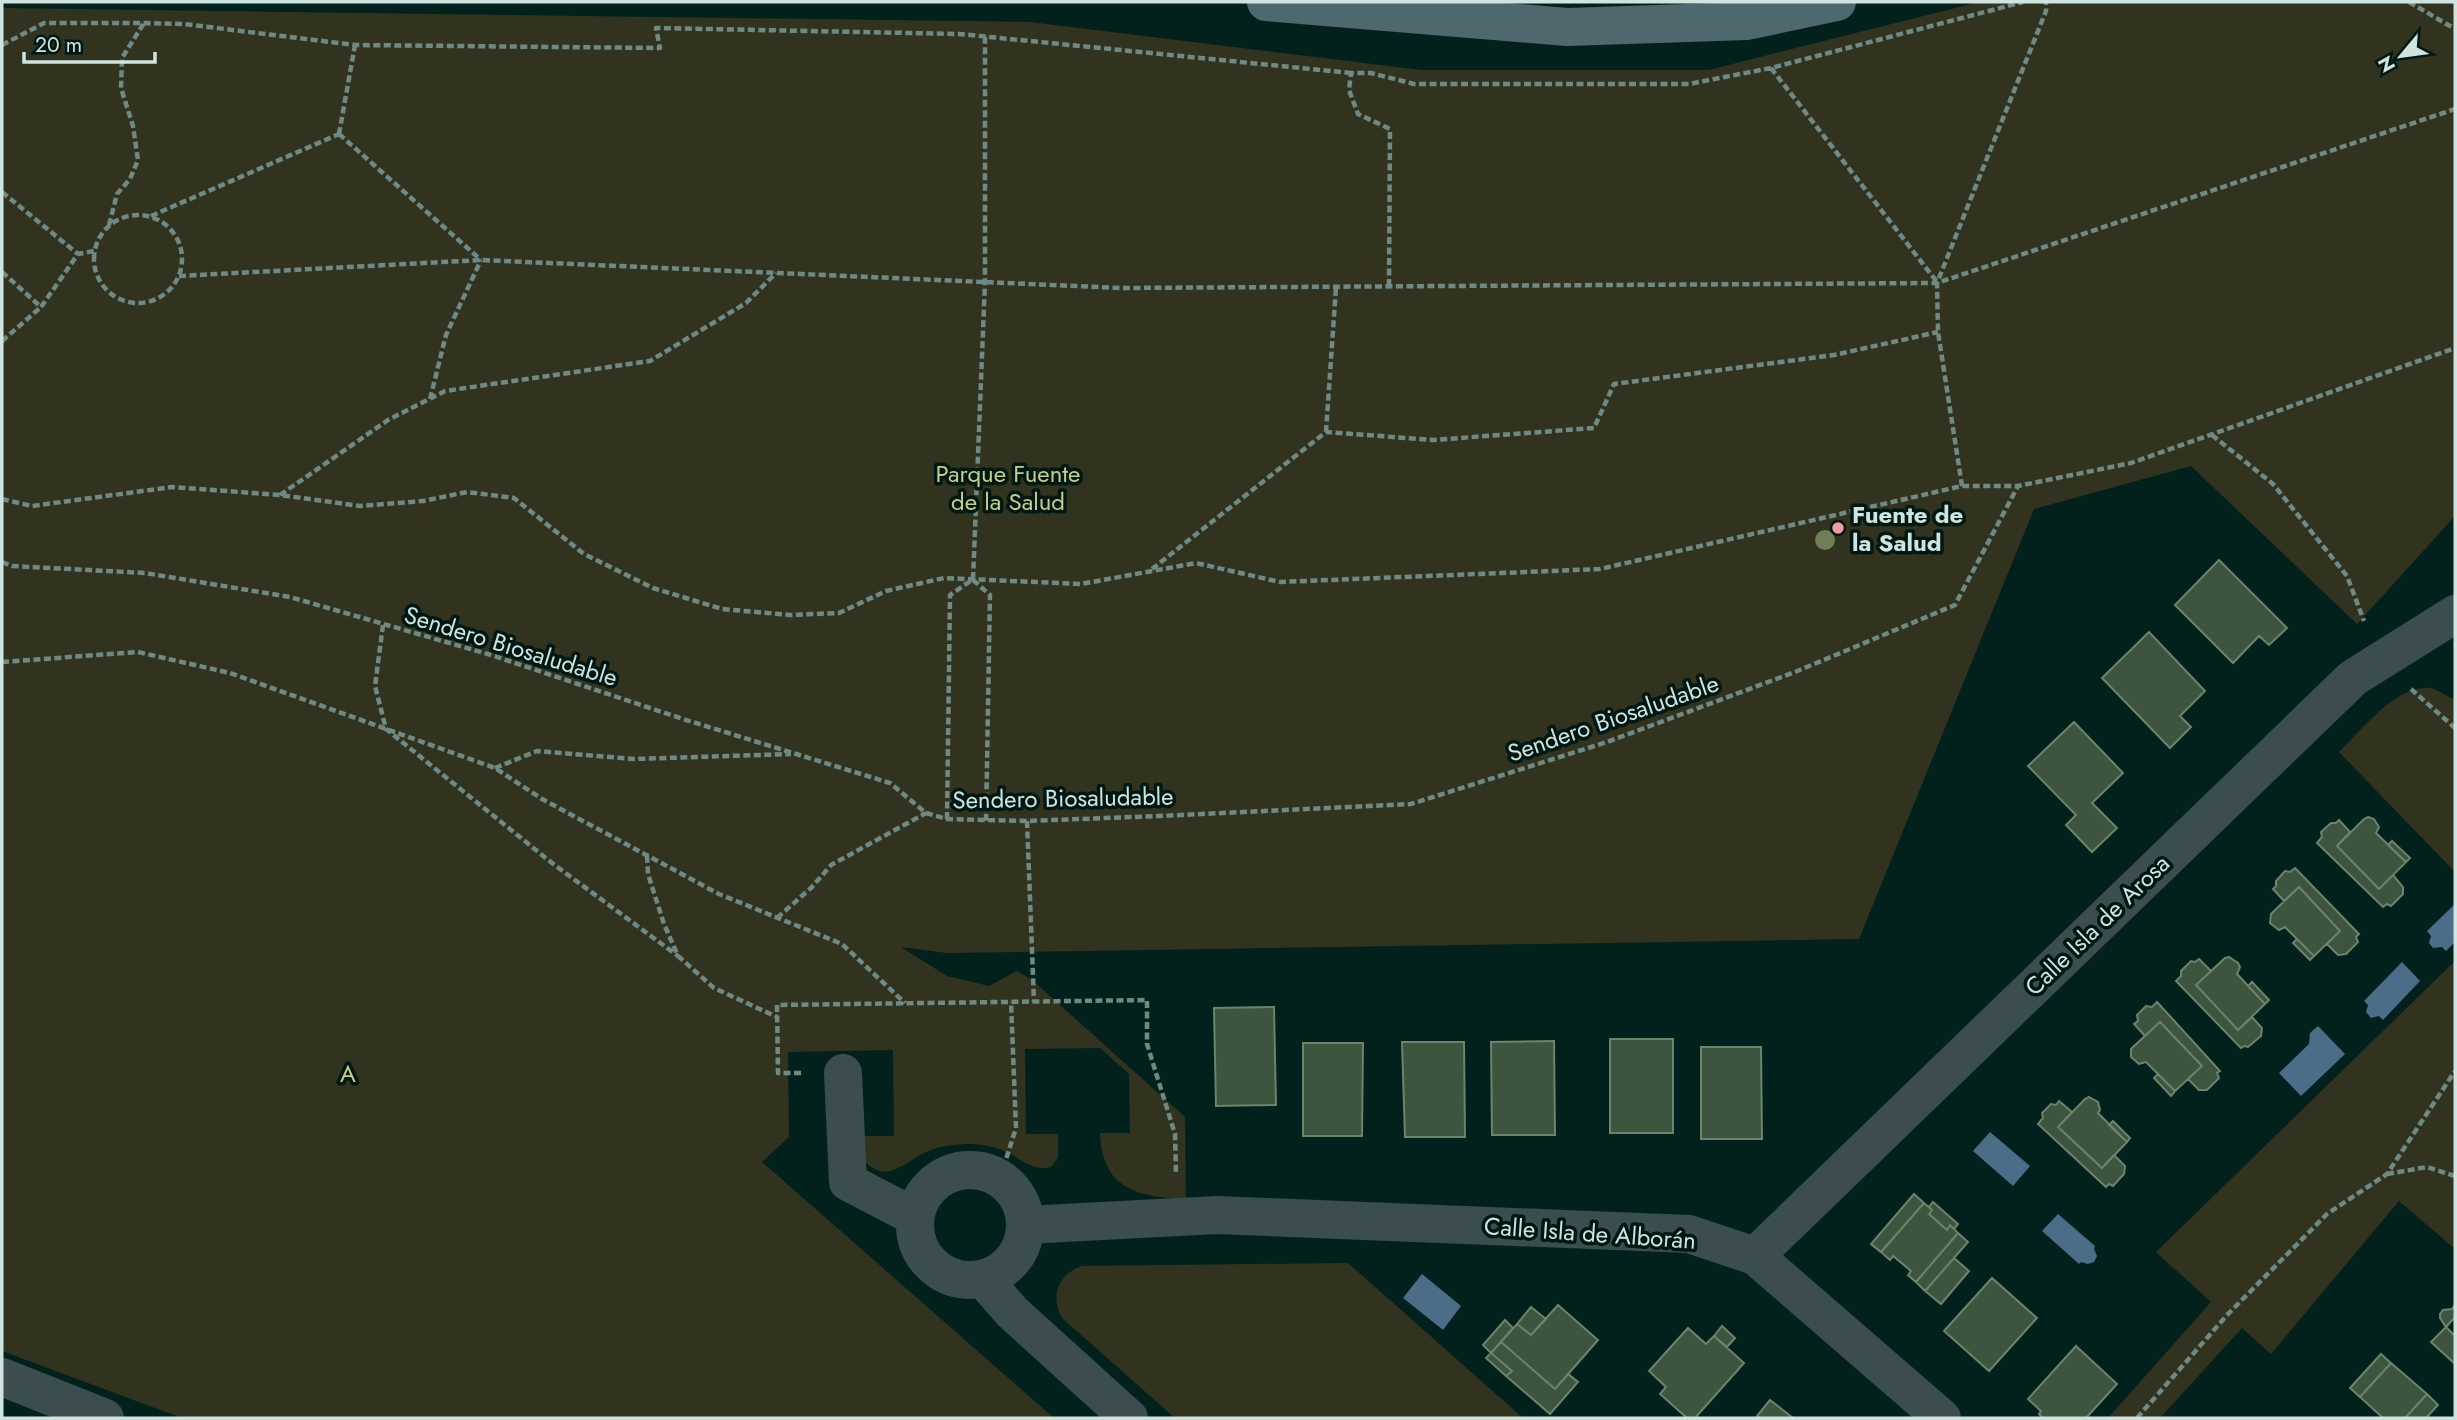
<svg xmlns="http://www.w3.org/2000/svg" width="2457" height="1420" font-family="Jost,sans-serif">
<rect width="100%" height="100%" fill="#03211c"/>
<path fill="#32331e" d="M1979 2H2455V516L2357 624 2191 466 2034 509 1859 939 947 953 901 947 947 976 989 986 1017 971 1032 980 1185 1117 1186 1199C1139 1197 1102 1190 1100 1133H1130L1129 1074 1100 1048 1025 1049 1026 1134H1058V1158L1051 1167C1030 1172 1020 1157 1002 1150 987 1144 969 1143 953 1145 943 1146 931 1149 922 1154 903 1164 885 1184 865 1161L861 1136H894L893 1050 788 1052 789 1137 762 1162 1054 1418H182L2 1351V8L1030 22 1422 70H1709Z
M2432 688 2455 700V872L2339 752C2364 728 2395 685 2432 688Z
M2455 961V1249L2399 1201 2271 1354 2242 1328 2160 1418H2108L2211 1302 2156 1252Z
M1348 1263 1523 1418H1175L1063 1319C1049 1297 1058 1274 1082 1266Z"/>
<path fill="#4b6d88" d="M2455 904V942L2446 951 2442 947 2433 948 2429 943 2431 936 2427 931Z
M2402 962 2420 981 2383 1020 2379 1016 2371 1018 2366 1012 2368 1005 2364 1001Z
M2318 1026 2345 1054 2301 1096 2279 1073 2309 1044 2310 1033Z
M1990 1132 2030 1166 2013 1186 1973 1151Z
M2058 1214 2095 1246 2094 1249 2097 1256 2094 1262 2088 1264 2081 1262 2079 1264 2042 1231Z
M1422 1274 1461 1306 1443 1330 1403 1298Z"/>
<path fill="#3d553e" stroke="#6b846b" stroke-width="2" d="M2219 560 2287 628 2269 645 2259 636 2233 663 2175 605Z
M2149 632 2205 691 2180 716 2191 727 2170 748 2102 678Z
M2074 722 2123 773 2092 803 2117 828 2092 852 2066 825 2076 815 2028 766Z
M2368 817 2374 819 2379 827 2376 833 2406 862 2379 889 2337 846 2364 819Z
M2339 820 2350 832 2337 846 2379 889 2393 875 2403 887V894L2391 906 2387 904 2383 907 2317 843 2322 837 2321 832 2331 823H2336Z
M2392 841 2410 858 2406 862 2388 845Z
M2295 868 2359 934 2356 937 2358 942 2346 954 2338 955 2327 944 2340 931 2299 887 2284 901 2273 889 2276 886V881L2285 871 2290 872Z
M2299 887 2340 931 2314 956 2285 927 2279 930 2270 923 2271 914Z
M2297 939 2314 956 2310 960 2293 943Z
M2229 957 2238 963 2240 967 2237 974 2265 1004 2238 1030 2196 985 2225 958Z
M2199 959 2211 971 2196 985 2238 1030 2252 1017 2262 1028 2261 1036 2248 1047 2244 1046 2241 1048 2176 981 2181 976V971L2191 961 2195 962Z
M2252 982 2269 1000 2265 1004 2248 986Z
M2157 1002 2220 1071 2217 1073 2219 1078 2207 1090H2199L2188 1079 2202 1066 2160 1022 2145 1036 2134 1024 2138 1021 2137 1015 2146 1006 2152 1007Z
M1274 1007 1276 1105 1216 1106 1214 1008Z
M2160 1022 2202 1066 2175 1091 2146 1062 2139 1064 2131 1057V1049Z
M1610 1039H1673V1133H1610Z
M1554 1041 1555 1135H1492L1491 1042Z
M1402 1042H1464L1465 1137H1405Z
M1303 1043H1363L1362 1136H1303Z
M1701 1047H1761L1762 1139H1701Z
M2158 1074 2175 1091 2171 1096 2154 1078Z
M2089 1097 2098 1102 2100 1110 2098 1113 2127 1142 2102 1168 2058 1127 2085 1099Z
M2059 1101 2072 1112 2058 1127 2102 1168 2114 1155 2125 1166 2124 1174 2113 1186 2109 1184 2106 1187 2038 1124 2043 1118 2042 1113 2051 1104 2056 1105Z
M2113 1121 2130 1138 2127 1142 2109 1125Z
M1914 1194 1924 1203 1881 1252 1871 1244Z
M1933 1202 1958 1224 1954 1229 1950 1225 1947 1230 1929 1214 1932 1210 1929 1207Z
M1924 1203 1932 1210 1929 1214 1947 1230 1950 1225 1958 1233 1916 1282 1908 1275 1911 1271 1893 1256 1890 1260 1881 1252Z
M1958 1233 1968 1242 1925 1291 1916 1282Z
M1954 1258 1969 1271 1941 1304 1925 1291Z
M1992 1278 2037 1318 1989 1371 1944 1331Z
M1558 1305 1598 1340 1555 1389 1501 1342 1517 1324 1531 1335Z
M2455 1305V1317L2446 1327 2440 1318V1314L2443 1310 2452 1309Z
M1531 1307 1546 1319 1531 1335 1517 1324Z
M1505 1320 1513 1328 1491 1353 1483 1345Z
M1722 1326 1735 1338 1727 1347 1714 1336Z
M2446 1327 2455 1336V1364L2431 1342Z
M1688 1328 1706 1344 1714 1336 1744 1363 1695 1418H1687L1660 1394 1666 1387 1649 1371Z
M1501 1342 1555 1389 1568 1374 1578 1382 1550 1414 1506 1376 1512 1371 1491 1353Z
M2076 1346 2117 1384 2086 1418H2043L2039 1414 2041 1411 2028 1399Z
M1491 1353 1512 1371 1506 1376 1486 1358Z
M2381 1354 2391 1363 2360 1397 2350 1388Z
M2391 1363 2427 1394 2405 1418H2383L2360 1397Z
M2427 1394 2438 1405 2426 1418H2405Z
M1770 1400 1793 1418H1760L1757 1416Z"/>
<g fill="none" stroke-linecap="round" stroke-linejoin="round">
<path stroke="#6f8984" stroke-width="4.5" stroke-dasharray="7 3.5" stroke-linecap="butt" d="M2409 2 2455 29
M2 45 44 23H144L184 24 355 45 660 48 656 28 960 34 1351 73
M1771 68 1937 282
M339 134 481 260
M339 134 355 45
M2 192 78 254
M94 259a44 44 0 1 1 88 0a44 44 0 1 1-88 0Z
M151 216 339 134
M109 225 117 194 130 179 138 160 133 126 121 88 122 58 144 23
M2 272 41 307 78 254 94 251
M179 276 481 260 1121 288 1937 283 2455 109
M1389 286 1390 129 1358 114 1349 90 1351 73H1371L1414 84H1689L1771 68 2023 2
M2 341 41 307
M430 399 446 335 481 260
M1326 432 1336 287
M2212 435 2273 484 2347 576 2364 621
M1962 486 1938 332 1937 283 2046 11V2
M280 495 388 420 445 391 650 361 746 303 776 273
M2 499 32 506 172 487 280 495 360 506 423 501 467 492 514 498 584 554 653 588 722 609 790 615 839 613 886 591 944 578 1081 584 1196 563 1280 582 1600 569 1962 486H2018L2131 463 2455 348
M2 562 12 566 145 573 290 597 491 655 683 719 890 783 926 813 947 819 1027 821 1159 816 1411 804 1607 742 1795 672 1955 605 2018 486
M1152 569 1326 432 1433 440 1594 428 1614 384 1834 355 1938 332
M973 579 985 282V36
M973 580 990 595 986 821
M383 625 375 686 386 729 552 863 678 956
M2 662 138 652 230 673 495 768 542 799 719 894 842 944 905 1003
M2411 689 2455 728
M495 768 537 751 634 759 791 754
M947 819 950 595 972 580
M1027 821 1034 1002
M647 856 648 874 664 924 678 956 714 988 777 1017
M777 918 812 887 831 865 926 813
M801 1073H778L777 1005 1147 1000V1044L1175 1134 1176 1174
M2387 1174 2427 1167 2455 1176
M1000 1178 1016 1128 1011 1002
M2137 1418 2228 1314 2327 1214 2387 1174 2455 1071"/>
<path stroke="#3c4d50" stroke-width="38" d="M843 1073 848 1182 915 1217
M915 1225a55 55 0 1 1 110 0a55 55 0 1 1-110 0Z
M1025 1225 1217 1215 1689 1234 1755 1256 1942 1418
M1755 1256 2353 678 2455 614
M983 1279 1012 1312 1129 1418
M2 1377 105 1418"/>
<path stroke="#4e686e" stroke-width="38" d="M1266 2 1567 27 1747 21 1837 2"/>
</g>
<circle fill="#6f7f57" cx="1825" cy="540" r="10"/>
<circle fill="#f49aa4" stroke="#001813" stroke-width="2.5" cx="1838" cy="528" r="7"/>
<g text-anchor="middle" dominant-baseline="central" stroke-width="7" stroke-linejoin="round" paint-order="stroke">
<g font-size="24" fill="#c7cc88" stroke="#001813">
<text x="1008" y="473">Parque Fuente<tspan x="1008" dy="28">de la Salud</tspan></text>
<text x="348" y="1073">A</text>
</g>
<g font-size="24" font-weight="bold" fill="#cfe4df" stroke="#001813" text-anchor="start">
<text x="1852" y="514">Fuente de<tspan x="1852" dy="28">la Salud</tspan></text>
</g>
<g font-size="24" fill="#cfe4df" stroke="#001813">
<text transform="translate(511 646) rotate(17)">Sendero Biosaludable</text>
<text transform="translate(1613 718) rotate(-19)">Sendero Biosaludable</text>
<text transform="translate(1063 798) rotate(-1)">Sendero Biosaludable</text>
<text transform="translate(2097 925) rotate(-44)">Calle Isla de Arosa</text>
<text transform="translate(1590 1233) rotate(4)">Calle Isla de Alborán</text>
</g>
</g>
<rect width="2457" height="1420" fill="none" stroke="#cfe4df" stroke-width="7"/>
<g transform="translate(2401 56) rotate(241)" stroke="#001813" stroke-width="5" paint-order="stroke">
<path d="M0-5L12 26L0 18L-12 26Z" fill="#cfe4df"/>
<text y="-10" font-size="19" font-weight="bold" text-anchor="middle" fill="#cfe4df">N</text>
</g>
<path d="M24 52v10h131v-10" fill="none" stroke="#cfe4df" stroke-width="3.5"/>
<text x="35" y="52" font-size="21" fill="#cfe4df" stroke="#001813" stroke-width="5" paint-order="stroke">20 m</text>
</svg>
